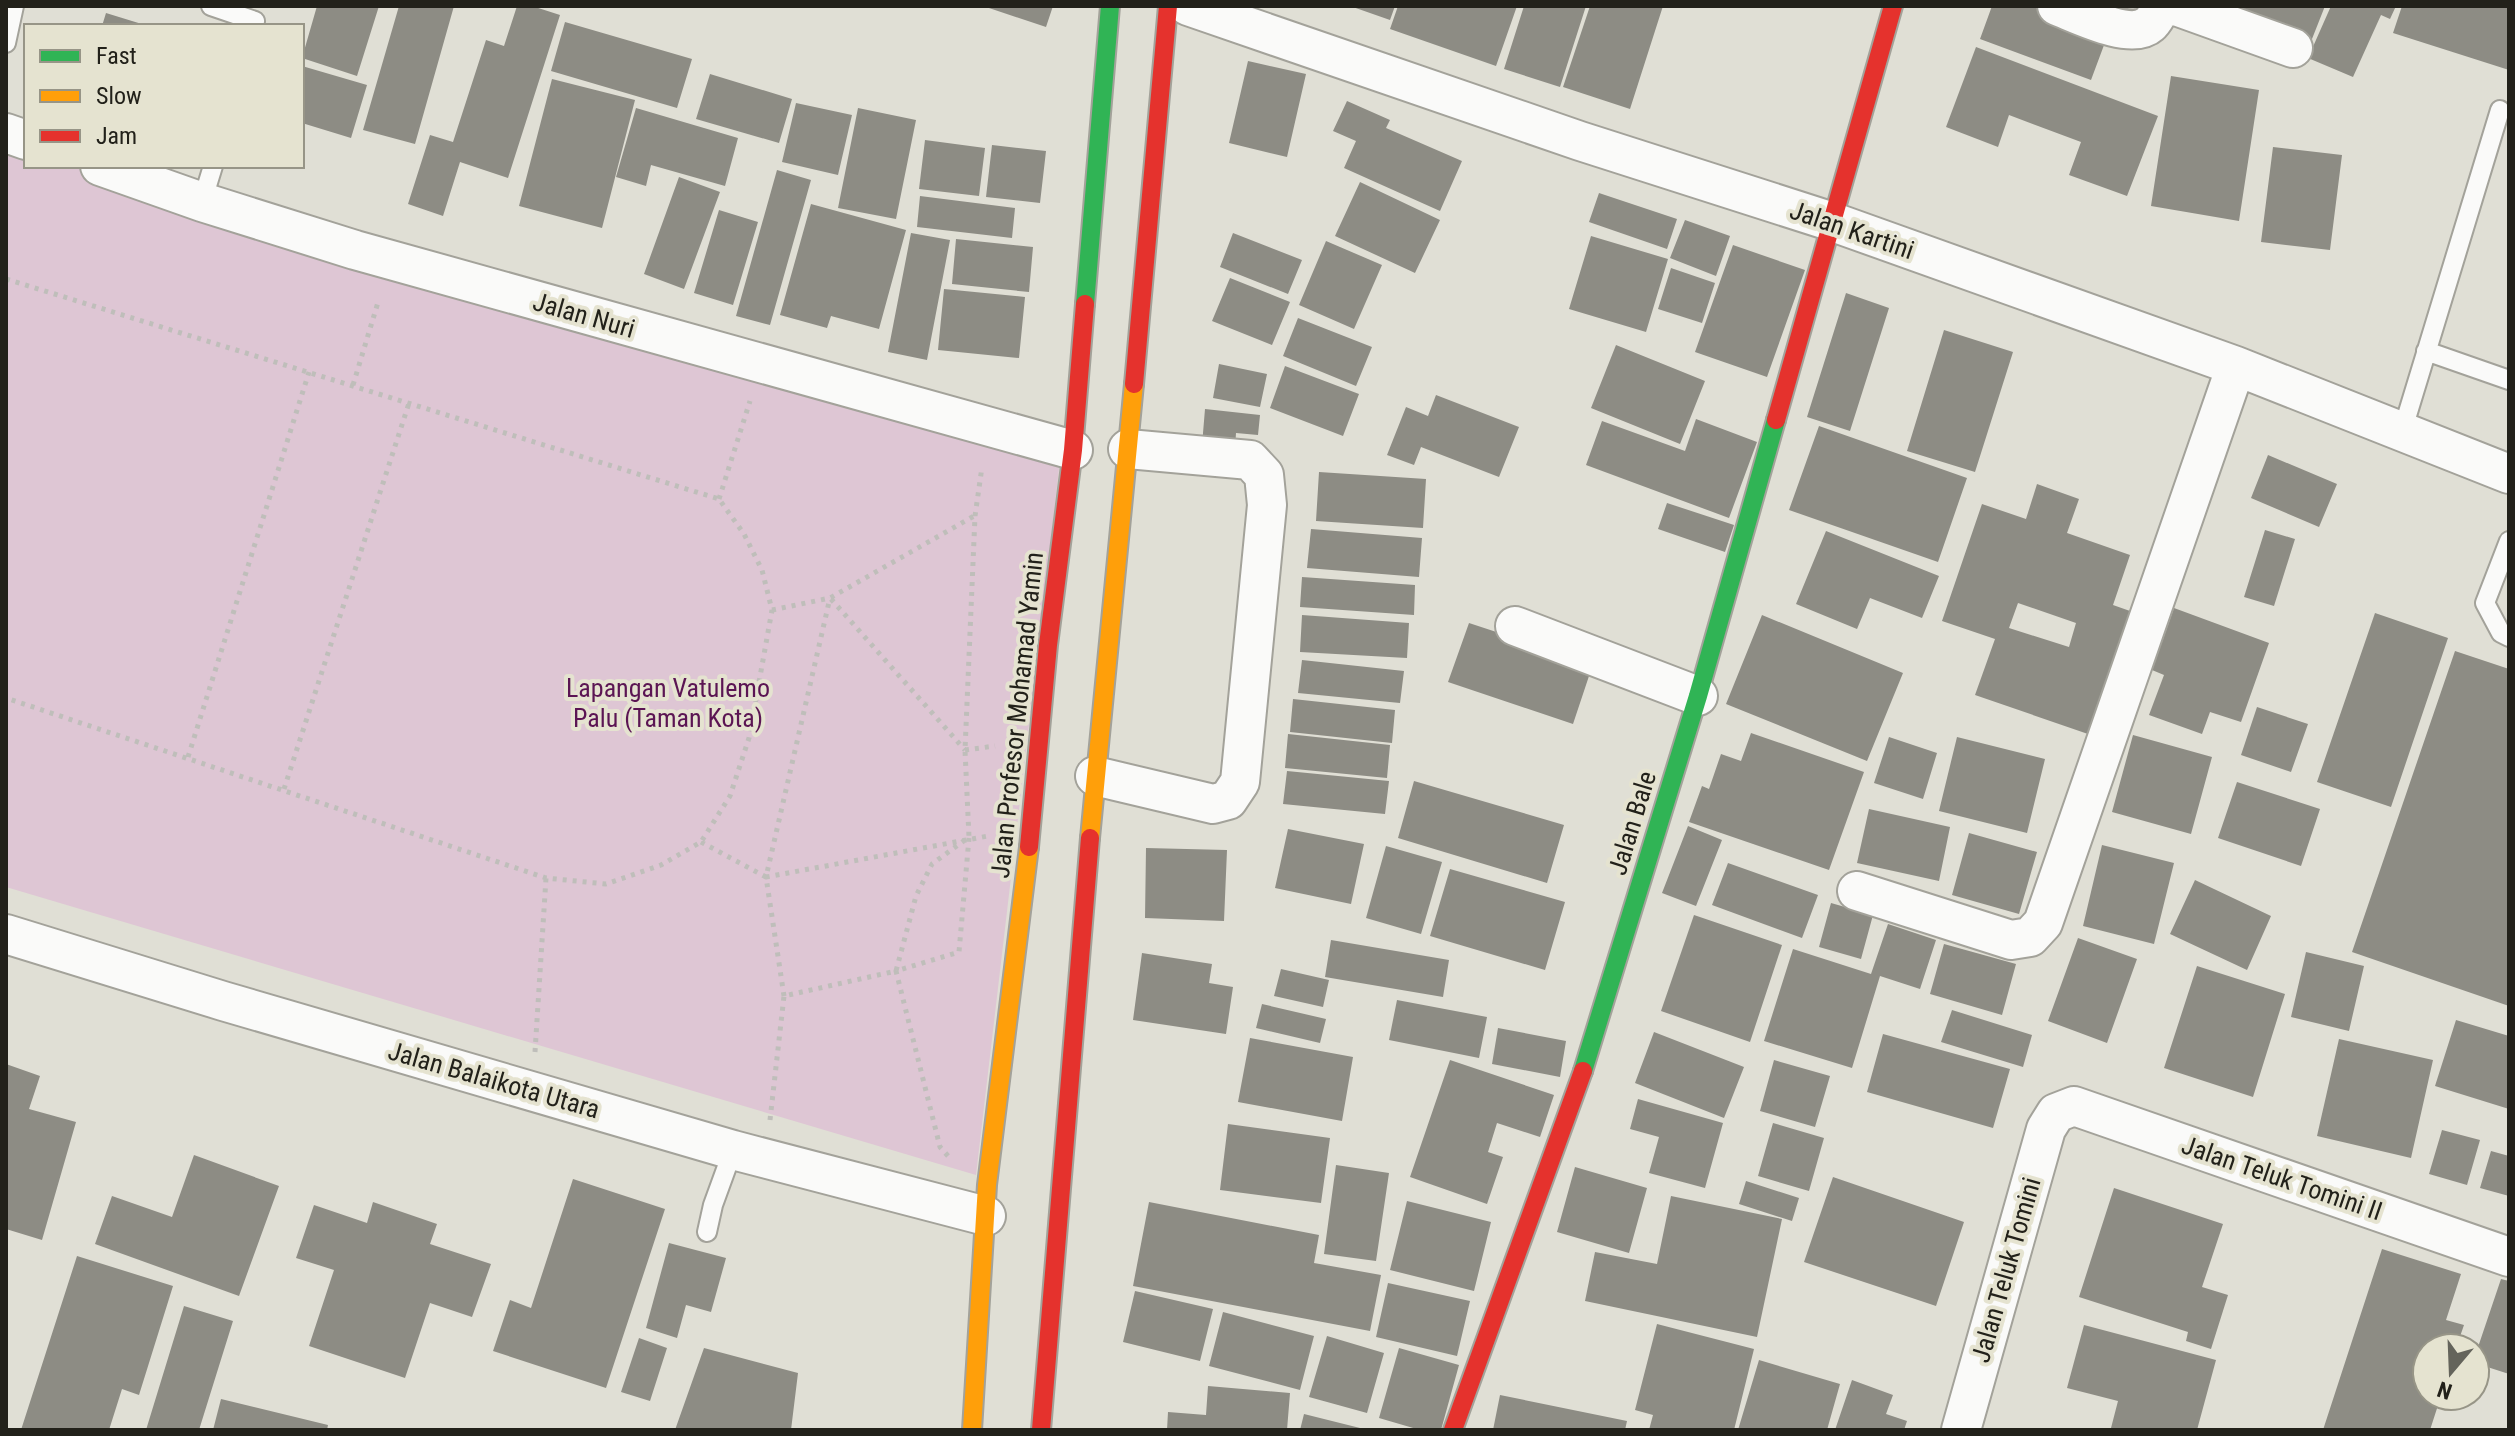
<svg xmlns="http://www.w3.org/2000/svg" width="2515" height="1436" font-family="'Roboto Condensed',sans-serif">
<rect width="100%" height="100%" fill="#e0dfd5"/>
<path fill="#dec6d4" d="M6 121 26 127V166H145L359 235 1063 435 976 1175 6 887Z"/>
<path fill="#8d8c84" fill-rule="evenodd" d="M317 6H379L357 76 302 58Z
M399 6H454L415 144 363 130Z
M517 6H532L560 15 508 178 460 162 443 216 408 204 430 135 453 142 486 40 504 46Z
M983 6H1053L1046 27Z
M1350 6H1395L1390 20Z
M1398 6H1517L1496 66 1390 29Z
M1524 6H1586L1560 87 1504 69Z
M1590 6H1663L1630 109 1563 87Z
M1992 6H2048L2110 29 2091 80 1980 39Z
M2224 6H2325L2310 44Z
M2331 6H2396L2390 19 2381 15 2353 77 2308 58Z
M2402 6H2509V70L2393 33Z
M106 13 145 25 144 26H102Z
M565 22 692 59 677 108 551 71Z
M1976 47 2158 116 2127 196 2069 175 2081 142 2009 115 1998 147 1946 127Z
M1248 61 1306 74 1287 157 1229 143Z
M302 66 367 85 351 138 302 123Z
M710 74 792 99 779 143 696 119Z
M2171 76 2259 90 2239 221 2151 206Z
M552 79 635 100 602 228 519 206Z
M1347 101 1390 120 1386 128 1462 161 1440 211 1344 168 1356 141 1333 131Z
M796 103 852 115 838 175 782 162Z
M636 108 738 138 725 186 651 165 646 186 616 177Z
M858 108 916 120 896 219 838 208Z
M925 140 985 148 979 196 919 189Z
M992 145 1046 151 1040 203 986 197Z
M2273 147 2342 155 2330 250 2261 242Z
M777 170 811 180 770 325 736 316Z
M679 177 720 192 684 289 644 274Z
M1360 182 1440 220 1415 273 1335 236Z
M1599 193 1677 219 1667 249 1589 222Z
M920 196 1015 208 1012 238 917 227Z
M811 204 906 230 879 329 831 316 827 328 780 315Z
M719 210 758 222 733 305 694 293Z
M1685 220 1730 236 1716 276 1670 258Z
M911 233 950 240 927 360 888 352Z
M1233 233 1302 260 1288 294 1220 267Z
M1591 236 1668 259 1646 332 1569 309Z
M956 239 1033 247 1029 292 952 284Z
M1326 241 1382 265 1354 329 1299 305Z
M1733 245 1805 270 1767 377 1695 352Z
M1671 268 1715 283 1702 323 1658 309Z
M1230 278 1290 302 1272 345 1212 321Z
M944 289 1025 297 1019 358 938 350Z
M1846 293 1889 308 1850 431 1807 417Z
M1298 318 1372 347 1356 386 1283 356Z
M1944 330 2013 352 1975 472 1907 451Z
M1616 345 1705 381 1680 444 1591 408Z
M1219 364 1267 374 1260 407 1213 398Z
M1285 366 1359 394 1343 436 1270 408Z
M1436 395 1519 427 1499 477 1421 447 1414 465 1387 455 1406 407 1428 416Z
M1205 409 1260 415 1258 435 1236 433 1235 448 1202 445Z
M1696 419 1757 442 1729 518 1586 465 1602 421 1685 451Z
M1819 426 1967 478 1938 562 1789 510Z
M2268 455 2337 484 2319 527 2251 498Z
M1319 472 1426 479 1423 528 1316 521Z
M2037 484 2079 499 2067 533 2130 555 2113 605 2130 611 2088 734 1975 695 1995 639 1942 621 1982 504 2026 519ZM2018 603 2076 623 2069 647 2009 628Z
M1667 503 1734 525 1725 552 1658 529Z
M1311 529 1422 538 1419 577 1307 568Z
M2265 530 2295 539 2274 606 2244 597Z
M1826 531 1939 576 1922 618 1870 598 1857 629 1796 604Z
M1302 577 1415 585 1414 615 1300 607Z
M2174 608 2269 643 2241 722 2210 712 2202 734 2149 715 2164 675 2152 670Z
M2375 613 2448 638 2391 807 2317 782Z
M1302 615 1409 623 1407 658 1300 652Z
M1762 615 1903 673 1867 761 1726 704Z
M1469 623 1593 664 1573 724 1448 682Z
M2455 651 2509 669V1006L2352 952Z
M1302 660 1404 671 1400 703 1298 693Z
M1293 699 1395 710 1392 743 1290 732Z
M2257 707 2308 724 2291 772 2241 755Z
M1751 733 1864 772 1829 870 1689 822 1702 786 1709 789 1721 754 1741 761Z
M1288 734 1390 745 1387 778 1285 768Z
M2133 735 2212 757 2191 834 2112 812Z
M1889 737 1937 753 1923 799 1874 783Z
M1957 737 2045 759 2027 833 1939 811Z
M1287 771 1389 781 1385 814 1283 804Z
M1414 781 1564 825 1547 883 1398 838Z
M2237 782 2320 809 2301 866 2218 838Z
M1869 809 1950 827 1939 881 1857 863Z
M1688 826 1722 840 1696 906 1662 893Z
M1288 829 1364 844 1351 904 1275 888Z
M1969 833 2037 852 2019 914 1952 895Z
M2102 845 2174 863 2154 944 2083 926Z
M1386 846 1442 862 1421 934 1366 918Z
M1146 848 1227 850 1224 921 1145 918Z
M1728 863 1818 895 1802 938 1712 905Z
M1450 869 1565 902 1545 970 1430 936Z
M2195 880 2271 916 2247 970 2170 934Z
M1831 903 1873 915 1861 959 1819 947Z
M1694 915 1782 945 1750 1042 1661 1011Z
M1888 924 1936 940 1920 989 1880 976 1852 1068 1764 1041 1793 949 1871 974Z
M2078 938 2137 959 2107 1043 2048 1021Z
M1331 940 1449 960 1443 997 1325 977Z
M1944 944 2016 964 2002 1015 1930 994Z
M2306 952 2364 966 2349 1031 2291 1017Z
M1142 953 1212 964 1209 983 1233 987 1226 1034 1133 1020Z
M2197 966 2285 994 2253 1097 2164 1068Z
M1281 969 1329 980 1323 1007 1274 996Z
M1397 1000 1487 1017 1479 1058 1389 1040Z
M1262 1004 1326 1019 1320 1043 1256 1028Z
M1952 1010 2032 1035 2023 1067 1941 1042Z
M2456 1020 2509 1036V1109L2435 1086Z
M1498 1028 1566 1041 1560 1077 1492 1064Z
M1654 1032 1744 1067 1724 1118 1635 1083Z
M1883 1034 2010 1069 1993 1128 1867 1092Z
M1250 1038 1353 1057 1342 1121 1238 1102Z
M2339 1039 2433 1060 2411 1158 2317 1136Z
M1450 1060 1554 1095 1540 1137 1497 1123 1488 1152 1503 1157 1487 1204 1410 1177Z
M1774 1060 1830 1076 1815 1127 1760 1111Z
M6 1064 40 1076 29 1109 76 1122 42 1240 6 1229Z
M1638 1099 1723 1123 1705 1188 1649 1173 1659 1137 1630 1129Z
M1773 1123 1824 1138 1809 1191 1758 1176Z
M1228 1124 1330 1138 1321 1203 1220 1190Z
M2442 1130 2480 1140 2467 1185 2429 1174Z
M2491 1151 2509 1156V1196L2480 1188Z
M194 1155 279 1186 239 1296 95 1244 112 1196 172 1217Z
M1336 1165 1389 1173 1376 1261 1324 1254Z
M1575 1167 1647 1188 1629 1253 1557 1232Z
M1833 1177 1964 1222 1936 1306 1804 1262Z
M573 1179 665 1209 606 1388 493 1351 510 1300 531 1308Z
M1746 1181 1799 1198 1792 1221 1739 1204Z
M2114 1188 2223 1224 2202 1287 2228 1295 2211 1349 2186 1341 2188 1332 2079 1297Z
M1671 1196 1782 1219 1757 1337 1585 1301 1595 1252 1657 1264Z
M1407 1201 1491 1222 1474 1291 1390 1270Z
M373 1202 437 1224 430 1244 491 1264 472 1317 430 1303 405 1378 309 1346 334 1270 296 1258 314 1205 367 1223Z
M1149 1202 1319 1235 1314 1263 1381 1275 1370 1331 1133 1286Z
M669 1243 726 1258 711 1312 686 1305 677 1338 646 1328Z
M2382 1249 2461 1274 2446 1320 2464 1325 2456 1348H2427V1396H2441L2430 1430H2323Z
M77 1256 173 1286 139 1395 122 1389 109 1430H21Z
M2501 1279 2509 1281V1374L2475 1363V1356Z
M1388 1283 1470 1301 1457 1356 1376 1337Z
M1135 1291 1213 1309 1200 1361 1123 1342Z
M184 1306 233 1321 199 1430H146Z
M1223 1312 1314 1336 1300 1390 1209 1366Z
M1657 1324 1754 1349 1734 1430H1649L1653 1415 1635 1410Z
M2084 1325 2216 1360 2197 1430H2120L2111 1428 2118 1401 2067 1388Z
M1327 1336 1384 1353 1367 1413 1309 1397Z
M639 1338 667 1348 650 1401 621 1392Z
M704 1348 798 1373 791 1430H675Z
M1399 1348 1459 1365 1441 1430H1420L1379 1418Z
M1759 1360 1840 1384 1827 1430H1738Z
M1852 1380 1893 1395 1886 1414 1907 1421 1904 1430H1835Z
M1208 1386 1290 1393 1287 1430H1167L1168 1412 1206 1415Z
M1500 1395 1627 1421 1625 1430H1493Z
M221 1399 328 1425 327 1430H213Z
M1304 1414 1364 1429V1430H1300Z"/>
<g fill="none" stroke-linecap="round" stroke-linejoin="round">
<defs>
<path id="lane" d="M211 6 255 21 254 26
M6 43 14 6
M202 202 213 166
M2426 351 2509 380
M2402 432 2500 110
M2509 541 2485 603 2501 633 2509 637
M707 1232 713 1205 733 1150"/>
<path id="street" d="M1188 6 1580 141 1833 222 2236 366 2509 474
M2057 6C2078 14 2131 41 2150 24 2154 21 2158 12 2161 8L2176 6 2293 48
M6 133 26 140
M100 166 202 202 355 250 1073 450
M1515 626 1698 696
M1095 776 1213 804 1228 800 1240 782 1267 505 1264 475 1250 460 1128 449
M1857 891 2011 940 2030 937 2043 923 2236 366
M6 934 223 1001 733 1150 986 1216
M1961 1430 2046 1129 2056 1113 2074 1106 2509 1257"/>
<path id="fast" d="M1085 304 1110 6
M1583 1071 1698 696 1776 420"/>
<path id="slow" d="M1090 838 1134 384
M972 1430 987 1185 1029 847"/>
<path id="jam" d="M1134 384 1168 6
M1776 420 1893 6
M1029 847 1048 645 1073 450 1085 304
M1041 1430 1090 838
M1453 1430 1583 1071"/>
</defs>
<use href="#lane" stroke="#a3a29a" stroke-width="22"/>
<use href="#street" stroke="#a3a29a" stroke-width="42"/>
<use href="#fast" stroke="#a3a29a" stroke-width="22"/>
<use href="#slow" stroke="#a3a29a" stroke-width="22"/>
<use href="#jam" stroke="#a3a29a" stroke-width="22"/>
<path stroke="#bfbeba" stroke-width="5" stroke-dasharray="4 6" stroke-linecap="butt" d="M6 279 719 499 744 534 762 570 772 610 749 738 730 796 701 842 661 865 606 884 546 878 6 698
M353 385 379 299
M719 499 750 401
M831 599 965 750
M772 610 830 598 974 516
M965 750 995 746
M188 757 309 372
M284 789 409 403
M701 842 766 877 830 598
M784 996 766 877 988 836
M535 1052 546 878
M770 1120 784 996 896 971 916 896 932 864 969 837 965 750 975 516 982 467
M948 1156 940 1147 896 971 959 952 969 838"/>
<use href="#lane" stroke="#fafaf9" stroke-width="18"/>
<use href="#street" stroke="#fafaf9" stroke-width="38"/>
<use href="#fast" stroke="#30b455" stroke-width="18"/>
<use href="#slow" stroke="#ff9f0a" stroke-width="18"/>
<use href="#jam" stroke="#e5322d" stroke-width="18"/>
</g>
<g text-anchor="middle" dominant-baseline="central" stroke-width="8" stroke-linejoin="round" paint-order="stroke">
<g font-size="26" fill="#22211a" stroke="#e5e3d0">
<text transform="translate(1852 230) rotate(19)">Jalan Kartini</text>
<text transform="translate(584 315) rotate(16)">Jalan Nuri</text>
<text transform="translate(1017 715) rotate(-84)">Jalan Profesor Mohamad Yamin</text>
<text transform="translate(1632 823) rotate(-73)">Jalan Bale</text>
<text transform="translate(494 1080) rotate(16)">Jalan Balaikota Utara</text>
<text transform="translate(2282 1178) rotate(19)">Jalan Teluk Tomini II</text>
<text transform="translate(2006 1270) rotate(-74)">Jalan Teluk Tomini</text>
</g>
<g font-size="26" fill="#5b1553" stroke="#e5e3d0">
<text x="668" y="688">Lapangan Vatulemo<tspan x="668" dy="30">Palu (Taman Kota)</tspan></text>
</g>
</g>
<rect width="2515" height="1436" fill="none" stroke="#22211a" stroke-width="16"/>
<rect x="24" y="24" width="280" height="144" fill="#e5e3d0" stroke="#979587" stroke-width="2"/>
<rect x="40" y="50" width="40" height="12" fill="#30b455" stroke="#979587" stroke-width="2"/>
<text x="96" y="64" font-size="24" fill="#22211a">Fast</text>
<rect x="40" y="90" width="40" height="12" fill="#ff9f0a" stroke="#979587" stroke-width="2"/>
<text x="96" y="104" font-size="24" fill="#22211a">Slow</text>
<rect x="40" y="130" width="40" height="12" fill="#e5322d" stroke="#979587" stroke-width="2"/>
<text x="96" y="144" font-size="24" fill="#22211a">Jam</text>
<g transform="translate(2451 1372) rotate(199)"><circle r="38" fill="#e5e3d0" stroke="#979587" stroke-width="2"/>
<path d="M0-6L14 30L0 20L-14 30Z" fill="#64645b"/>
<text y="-12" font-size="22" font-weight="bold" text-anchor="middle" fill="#22211a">N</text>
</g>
</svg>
